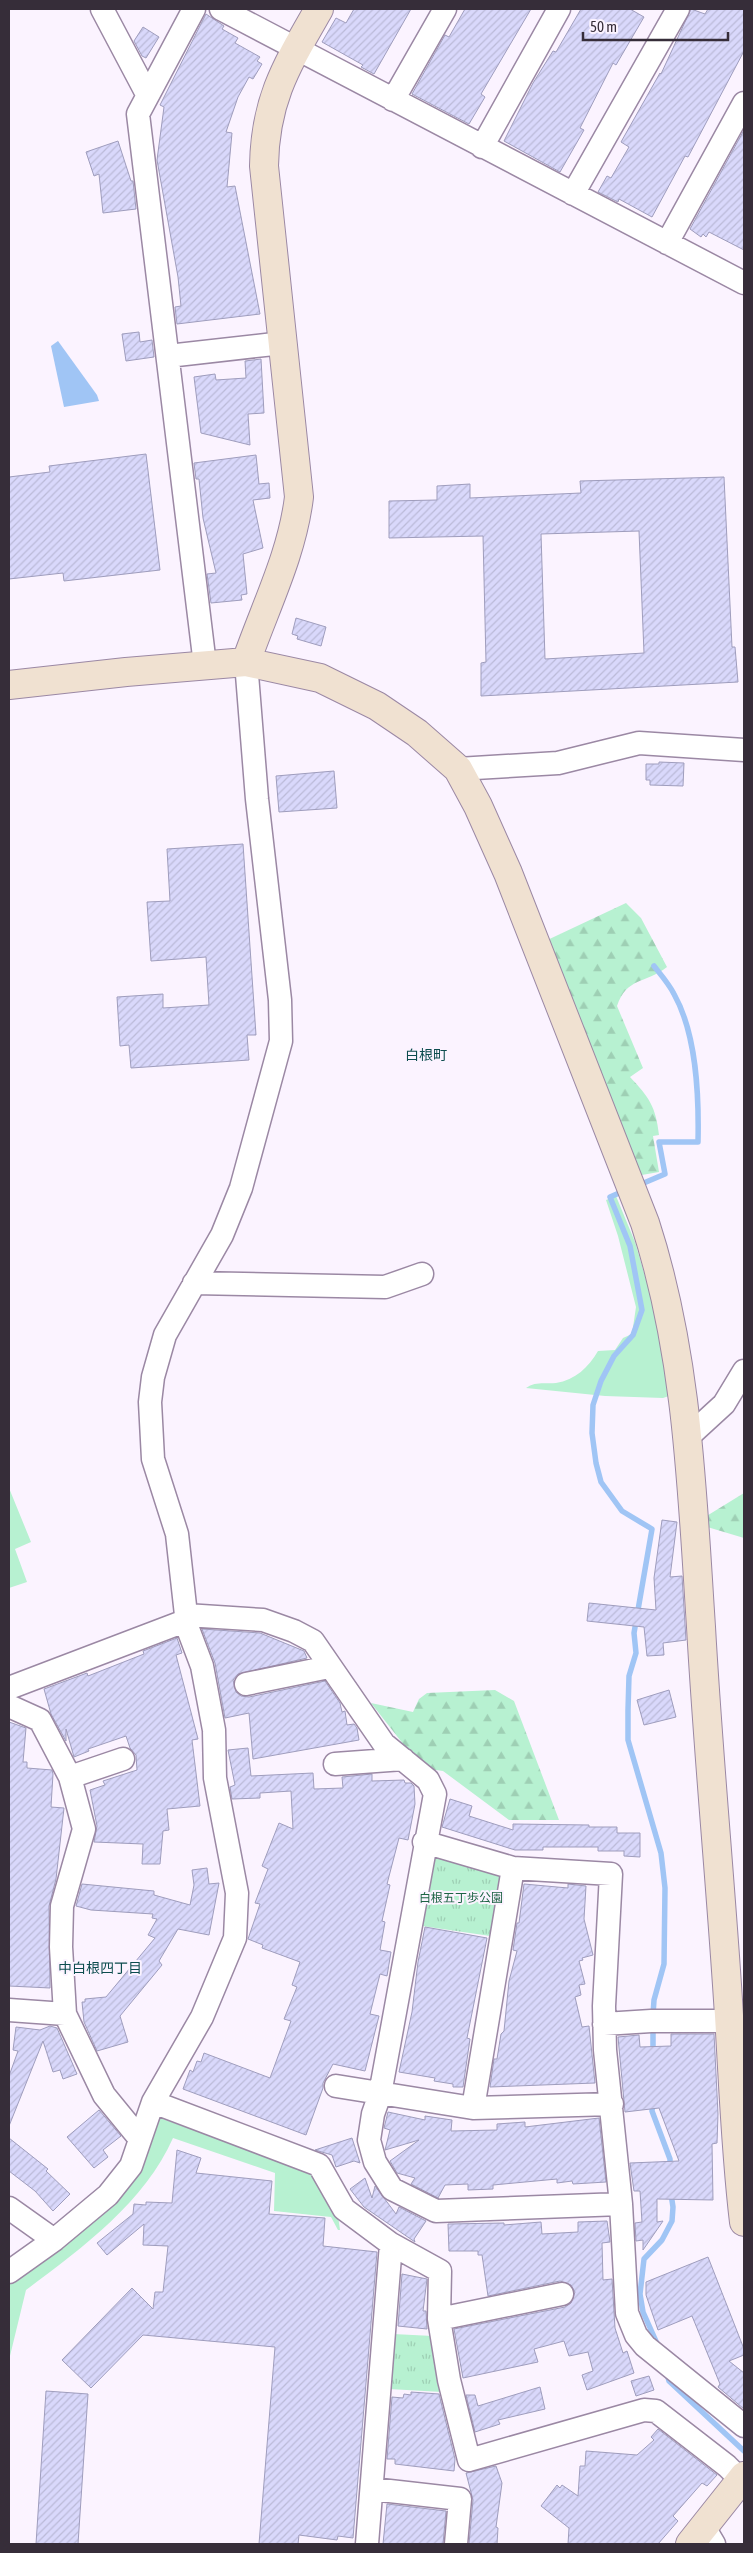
<svg xmlns="http://www.w3.org/2000/svg" width="753" height="2553" font-family="'Asap Condensed','Noto Sans JP',sans-serif">
<defs>
<pattern id="forest-firs" width="22" height="20" patternUnits="userSpaceOnUse" patternTransform="scale(1.25)"><rect width="22" height="20" fill="#b7f1d1"/><path d="M5 1l3.5 6h-7zM16 11l3.5 6h-7z" fill="#9ecfb4"/></pattern>
<pattern id="park-tufts" width="24" height="20" patternUnits="userSpaceOnUse" patternTransform="scale(1.25)"><rect width="24" height="20" fill="#b7f1d1"/><path d="M3 7l-1-3M5 7V3M7 7l1-3M15 17l-1-3M17 17v-4M19 17l1-3" fill="none" stroke="#9ecfb4"/></pattern>
<pattern id="building-hatch" width="6" height="6" patternUnits="userSpaceOnUse" patternTransform="scale(1.25)"><rect width="6" height="6" fill="#d9d8fb"/><path d="M-1 1l2-2M0 6l6-6M5 7l2-2" fill="none" stroke="#bbbad8"/></pattern>
</defs>
<rect width="100%" height="100%" fill="#fbf3ff"/>
<path fill="#b7f1d1" d="M616 1196 635 1242 655 1310 669 1396 663 1398 605 1396 526 1388C535 1381 545 1384 556 1383 575 1380 589 1367 598 1351L615 1350 623 1338 632 1334 636 1307 618 1236 606 1200Z
M9 1488 31 1542 15 1549 27 1582 9 1588Z
M154 2116 308 2170 338 2216 340 2230H338L331 2217 274 2211 275 2173 173 2138C145 2202 81 2249 26 2290L9 2360V2284L101 2211Z"/>
<path fill="url(#forest-firs)" d="M626 903 641 918 667 967C645 984 627 977 617 1006L643 1068 630 1077C649 1097 656 1107 659 1135L653 1136 659 1172 636 1176 541 943Z
M744 1493V1538L704 1526 705 1517Z
M495 1690 514 1701 559 1820H509L443 1771 422 1768 371 1703 413 1712 419 1699 427 1693Z"/>
<path fill="url(#park-tufts)" d="M441 1854 502 1876 497 1937 422 1926 434 1860Z
M393 2334 433 2336 442 2392 389 2389Z"/>
<path fill="#a0c5f5" d="M58 341 97 395 99 401 64 407 51 346Z"/>
<g fill="none" stroke-linecap="round" stroke-linejoin="round">
<path stroke="#a0c5f5" stroke-width="5.5" d="M639 1185 665 1174 659 1142H698C699 1096 697 1035 674 994 669 984 661 975 654 966
M626 1190 610 1197 630 1246 642 1310 633 1335 614 1356 601 1381 593 1405 592 1433 596 1463 601 1482 622 1511 652 1529 634 1633 636 1653 629 1676 628 1710V1740L661 1853 665 1888 664 1964 654 2000 653 2015
M653 2025V2053
M653 2102 652 2111 670 2159V2167
M659 2348 643 2312 640 2294 644 2259 662 2240 672 2221 673 2207 671 2194
M667 2374 669 2381 744 2451"/>
</g>
<path fill="url(#building-hatch)" stroke="#9f9dbd" fill-rule="evenodd" d="M354 9H411L374 74 361 67 363 65 322 42 336 18 346 23Z
M465 9H531L481 94 485 97 469 124 412 94 445 35 449 37Z
M581 9H630L644 17 616 65 613 63 580 128 584 130 560 172 504 141 533 83 553 51 556 52Z
M691 9 705 14 708 9H744V51L688 157 685 156 652 217 619 199 618 202 598 192 607 176 611 178 629 147 621 142 660 73 661 74Z
M206 14 224 26 222 29 238 38 235 43 260 57 257 61 262 64 253 79 249 77 238 97 226 132 232 133 227 187 235 186 260 314 177 324 175 307 181 306 178 277 157 160 164 107 160 105Z
M143 27 159 37 146 58 142 56 134 41Z
M744 130V250L709 232 706 237 703 234 701 237 690 229Z
M118 141 131 181H133L136 209 103 213 99 174 94 176 86 152Z
M139 332 140 342 152 340 154 357 126 361 122 334Z
M261 359 264 413 248 414 250 445 201 433 194 377 215 374 216 380 246 378 245 361Z
M146 454 160 570 64 581 63 573 9 579V477L50 472 49 466Z
M256 455 259 484 269 483 270 498 253 500 263 548 243 554 247 594 241 595 242 600 211 603 207 574 216 573 203 518 199 479H196L194 463Z
M724 477 732 647H735L738 682 481 696V663L486 662 483 536 389 538V501L437 500V486L470 484V498L581 493 580 481ZM639 531 644 653 545 659 541 534Z
M296 618 326 627 321 646 297 639 298 636 292 634Z
M659 762 684 763 683 786 650 785V780H646V764H659Z
M334 771 337 808 279 812 276 776Z
M243 844 256 1035H247L249 1060 131 1068 129 1045 120 1046 117 997 163 994V1008L209 1005 206 957 151 961 147 902 170 901 167 849Z
M662 1520 677 1522 670 1577 682 1576 686 1640 663 1643 664 1655 647 1656 644 1627 587 1621 589 1603 656 1610 654 1578Z
M202 1629 260 1633 304 1651 307 1658 238 1674 233 1680 236 1692 241 1696 249 1697 325 1681 340 1703 342 1712 345 1711 347 1725 354 1724 357 1728 359 1740 253 1759 249 1713 225 1718 215 1663Z
M177 1638 182 1653 176 1655 198 1739 192 1740 200 1806 167 1809 169 1830 163 1831 160 1864H142L143 1844 94 1842 97 1826 90 1790 105 1785 103 1781 137 1770 136 1755 130 1748 126 1736 88 1749 89 1751 74 1757 66 1729V1741L51 1714 44 1689 87 1673 88 1676 144 1654 143 1651Z
M669 1690 676 1717 644 1725 637 1700Z
M9 1722 26 1728 23 1762H27V1768L52 1770 53 1774 51 1807 64 1808 56 1879 49 1906 50 1988 9 1986Z
M248 1748 251 1776 313 1773 314 1789 343 1788 342 1777 372 1774V1781L404 1780 405 1783H411L414 1786 415 1804 408 1840 399 1838 387 1884 390 1885 382 1921 385 1922 380 1950 391 1952 387 1976 380 1974 370 2014 379 2016 365 2071 333 2064 323 2083V2088L306 2135 183 2089 190 2070 193 2072 197 2061 201 2062 204 2053 270 2078 291 2021 284 2019 297 1987 292 1985 300 1962 262 1948 263 1945 248 1939 260 1904 255 1903 268 1869 262 1866 279 1823 293 1829 291 1791 260 1793V1798L232 1799 230 1787 235 1785 228 1750Z
M450 1799 472 1806 469 1816 513 1830V1824L589 1825V1827H617V1833H640V1857L624 1856V1851H598V1847H543V1850H515L442 1827Z
M207 1868 209 1884 219 1883 209 1935 178 1929 159 1961 162 1965 120 2016 128 2042 97 2051 84 2022 82 2002H85V1999L106 1997 155 1938 148 1935 157 1919 152 1918 153 1914 91 1910 76 1906 82 1884 154 1891V1895L190 1905 194 1885 192 1870Z
M524 1884 568 1888V1884L586 1886 584 1919 593 1955 582 1958 583 1960 579 1961 585 1984 579 1985 581 1995 575 1997 582 2027 589 2026 595 2083 490 2087 494 2059H497L501 2034 504 2031 509 1981 517 1951 513 1950 517 1923H519Z
M425 1927 487 1938 467 2038 470 2039 463 2087H453V2084L434 2081 435 2078 399 2072 412 2012 418 1962Z
M50 2026 57 2028 77 2074 63 2079 60 2070 53 2072 43 2041 9 2126V2076L18 2051 13 2050 16 2027 40 2030Z
M671 2034H714L718 2114 717 2143 712 2144 713 2200 657 2199V2222L663 2221 643 2250V2240L636 2241 635 2223 642 2222 640 2191H634L630 2163 679 2161 659 2108 625 2112 618 2037 639 2035 640 2047 671 2046Z
M99 2110 121 2136 103 2150 108 2157 94 2168 67 2137Z
M388 2112 425 2120V2116L452 2120 451 2131 497 2130V2124L525 2122V2127L599 2118 606 2182 573 2184 572 2181 557 2183V2179L493 2185V2189L468 2190V2184L445 2185 438 2198 411 2184 415 2178 397 2173 390 2161 419 2140 385 2150 390 2130 384 2128Z
M9 2138 48 2169 46 2171 70 2194 53 2211 35 2191 9 2171Z
M352 2138 360 2163 354 2161 336 2167 332 2155 315 2150Z
M177 2150 201 2158 196 2173 272 2181 269 2214 325 2218 323 2246 377 2252 353 2538 338 2536 337 2540 299 2535 298 2544H259L275 2347 143 2335 91 2388 62 2360 132 2288 153 2309 155 2292H163L168 2246 143 2245 144 2224 107 2255 97 2243 133 2214 134 2204 146 2205V2202L172 2203Z
M365 2178 372 2198 375 2186 396 2214 399 2207 426 2221 414 2239 415 2242 364 2207 350 2189Z
M607 2221 610 2242 602 2243 603 2280 612 2279 615 2328 623 2353 627 2351 634 2373 587 2390 582 2375 593 2371 588 2352 569 2356 564 2341 534 2349 538 2362 463 2378 454 2329 565 2307 571 2303 575 2292 571 2285 560 2281 488 2296 482 2255H478V2251H449L448 2224 504 2223V2225L541 2222 542 2234 578 2232V2222Z
M708 2257 744 2349V2355L729 2361 744 2373V2409L718 2387 720 2384 692 2316 658 2330 646 2295V2282Z
M402 2274 427 2279 423 2311H426L427 2329 398 2326Z
M649 2376 654 2390 636 2396 631 2381Z
M540 2387 545 2409 498 2420 500 2424 475 2432 466 2395H475L478 2406Z
M46 2391 88 2394 78 2544H36Z
M411 2392 439 2394 455 2459 454 2471 395 2464V2459H387L392 2397 403 2398 404 2394 411 2395Z
M658 2429 717 2475 707 2486 702 2483 673 2516 678 2521 658 2544H568L569 2528 541 2506 557 2485 560 2488 562 2485 578 2496 580 2466H585L586 2451 637 2455 654 2440 651 2437Z
M496 2466 502 2483 496 2527 498 2528 497 2544H469L473 2500 466 2473Z
M387 2504 446 2511 443 2544H383Z"/>
<g fill="none" stroke-linecap="round" stroke-linejoin="round">
<defs>
<path id="street" d="M102 9 147 94
M194 9 138 114 205 665
M221 9 744 283
M393 100 445 9
M482 147 559 9
M573 194 678 9
M667 243 744 103
M168 356 283 343
M458 769 558 763 639 743 744 750
M194 1283 385 1287 422 1274
M688 1437 724 1404 744 1371
M186 1615 263 1620 294 1631 313 1641 384 1744 428 1780 435 1794 380 2094 373 2114 369 2140 375 2162 392 2189 436 2211 621 2204
M246 1684 329 1667
M9 1688 185 1621
M9 1706 40 1720 70 1777 84 1829 62 1906 61 1947 65 2014 104 2095 140 2139
M335 1764 403 1759
M70 1777 123 1759
M424 1842 513 1868 611 1874 604 2006 605 2050 621 2204 627 2313 636 2335 645 2346 744 2426
M9 2010 65 2014
M604 2024 651 2021H729
M336 2086 473 2108 612 2104
M153 2102 319 2165 344 2209 391 2244 440 2271 439 2319 449 2380 469 2460 644 2410 656 2411 727 2466 744 2483
M473 2108 513 1868
M9 2208 54 2240
M9 2272 54 2240 108 2195 131 2166 153 2102 202 2017 235 1938 237 1893 215 1778 214 1730 202 1666 185 1621 186 1615 177 1534 153 1459 150 1402 153 1377 165 1335 222 1235 241 1188 281 1041 280 1000 257 799 246 662
M439 2319 562 2294
M372 2489 460 2499 456 2544
M704 2527 714 2544
M367 2544 391 2244"/>
<path id="secondary" d="M246 662C265 607 292 555 299 497L264 166C265 99 287 65 319 9
M9 685 126 672 246 662 320 678 377 706 417 733 458 769 478 806 508 873 645 1223C688 1355 692 1491 701 1627 708 1752 720 1876 728 2000 733 2074 735 2148 744 2222
M690 2544 744 2476"/>
</defs>
<use href="#street" stroke="#9b88a4" stroke-width="25"/>
<use href="#secondary" stroke="#9b88a4" stroke-width="30"/>
<use href="#street" stroke="#fff" stroke-width="22"/>
<use href="#secondary" stroke="#f0e1d1" stroke-width="28"/>
</g>
<g text-anchor="middle" dominant-baseline="central" stroke-width="4" stroke-linejoin="round" paint-order="stroke">
<g font-size="12" fill="#1e6445" stroke="#fbf3ff">
<text x="461" y="1898">白根五丁歩公園</text>
</g>
<g font-size="14" fill="#0c4c4e" stroke="#fbf3ff">
<text x="426" y="1055">白根町</text>
<text x="100" y="1968">中白根四丁目</text>
</g>
</g>
<rect width="753" height="2553" fill="none" stroke="#362d39" stroke-width="20"/>
<path d="M583 32v8h145v-8" fill="none" stroke="#362d39" stroke-width="2.5"/>
<text x="590" y="32" font-size="15" fill="#362d39" stroke="#fbf3ff" stroke-width="4" paint-order="stroke">50 m</text>
</svg>
